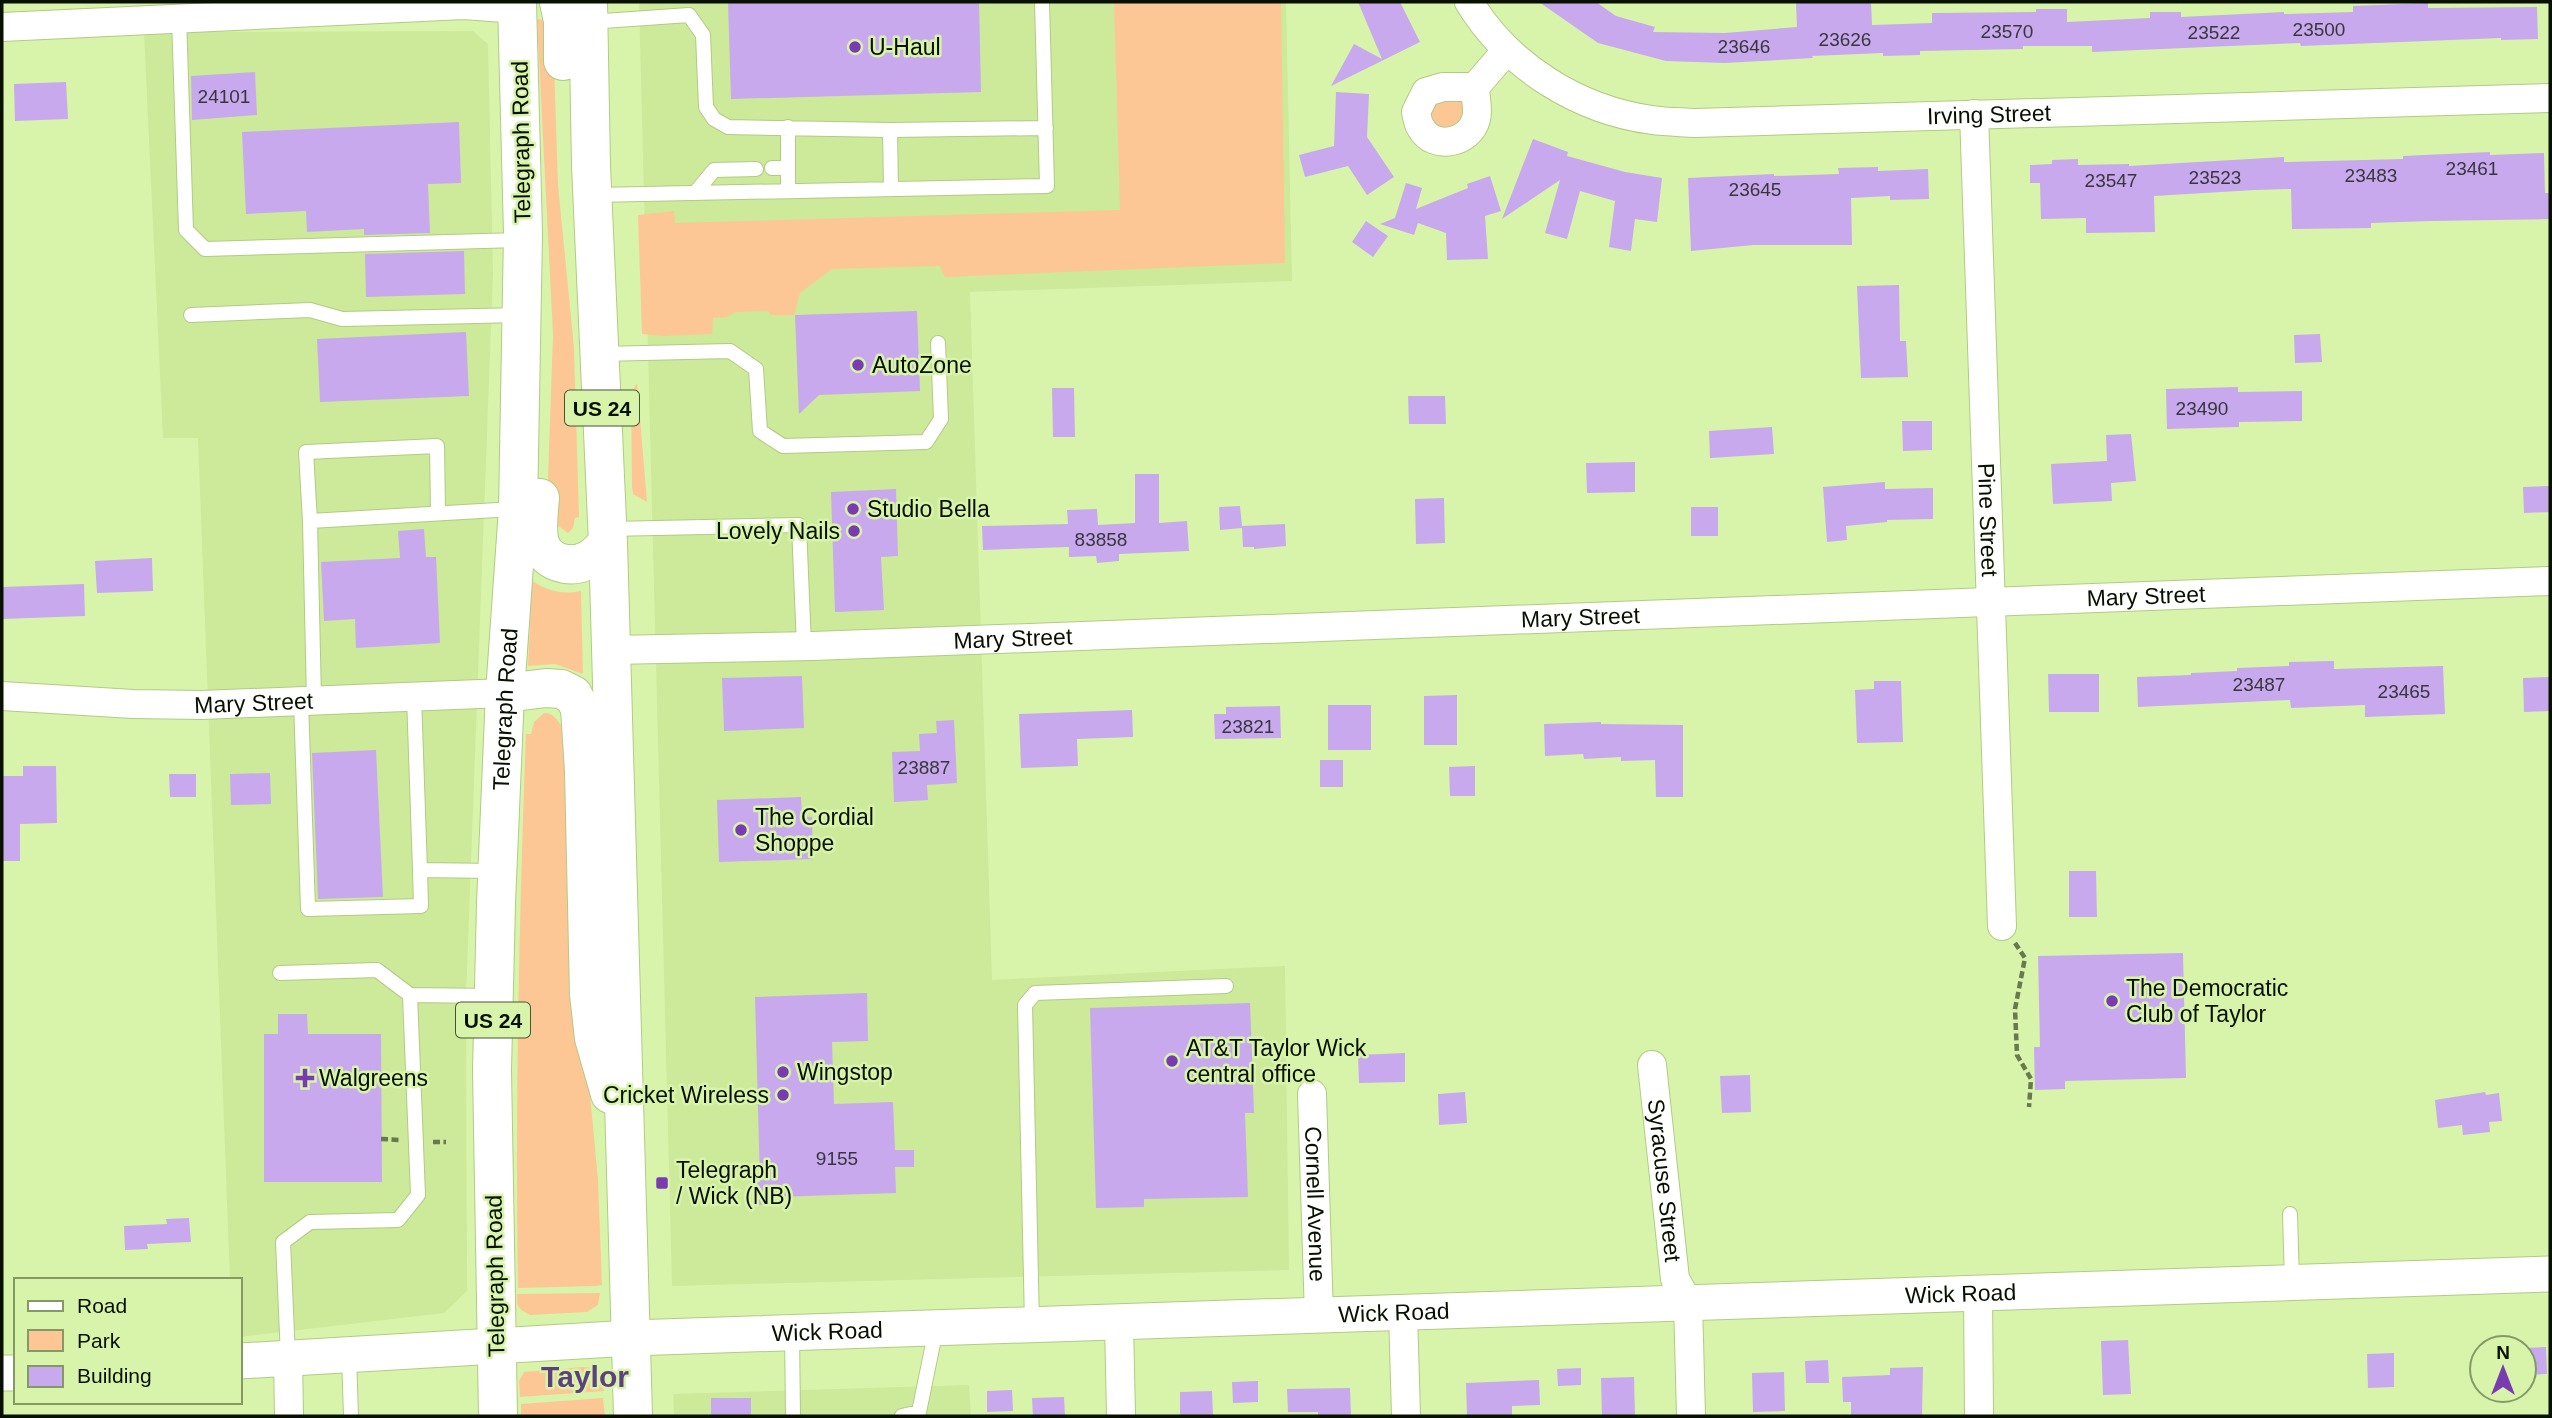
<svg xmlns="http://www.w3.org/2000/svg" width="2552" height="1418" font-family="Arial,sans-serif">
<rect width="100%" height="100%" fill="#d8f4ab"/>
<path fill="#ccea99" d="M639 2H1286L1292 281 970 292 992 980 1285 966 1289 1270 672 1286Z
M473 31 488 44 493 273 466 996 467 1291 444 1313 240 1337V1280H230L198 438H163L144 32Z
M969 1385 971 1416H674L673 1394Z"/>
<path fill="#fcc795" d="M1114 2H1281L1285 263 945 277 940 266 832 269 800 293 794 315H771L768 311 735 312 727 317 713 318 712 334 663 336 642 334 638 215 674 211 675 223 1120 210Z
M537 19 546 20 553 33 558 185 574 348 579 517 575 518 573 528 568 533 557 525 547 507 553 335Z
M1462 93 1466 121 1440 134 1426 111 1430 102Z
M637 383 647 502 633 494 632 486 631 394Z
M532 581C549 591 561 595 581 591L583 674 555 664 528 666Z
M544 713C553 713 557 719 562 727L582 1008 598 1180 602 1285 596 1286 518 1288C515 1103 519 919 526 734H531L534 722Z
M600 1293 598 1305 587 1312 530 1315 521 1310 517 1304V1294Z
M582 1367 597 1368 603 1377 604 1391 520 1397 519 1381 524 1372Z
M603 1398 605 1416H521V1404Z"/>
<path fill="#c8a9ed" d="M728 2H979L981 92 731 99Z
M1358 2H1400L1420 42 1331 86 1354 44 1382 59Z
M1539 2H1596L1616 16 1655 27 1653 32 1725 33 1797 27 1796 2H1871L1872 25 1932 23V13L2036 12V9H2067V22L2150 18V12H2181V17L2284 12V14L2353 12V6L2428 3V8L2537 7 2538 39 2501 40V38L2301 46 2300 43 2092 52V46H2023V49L1920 51V55L1883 56V53L1812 56 1813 58 1725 63 1666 61 1598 43Z
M255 72 257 115 192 120 191 76Z
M66 82 68 119 15 121 14 84Z
M1336 92 1369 94 1367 137 1394 177 1367 195 1348 166 1305 177 1299 155 1334 146Z
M459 122 461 183 428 184 430 233 364 235V229L307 232 306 211 246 214 242 132Z
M1533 139 1568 152 1567 156 1625 172 1662 178 1657 222 1635 219 1631 251 1609 247 1615 201 1580 191 1567 239 1545 233 1560 180 1502 219Z
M2490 152V155L2544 153 2545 193H2550V219L2431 221 2371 223V228L2292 229 2291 189 2255 190 2154 196 2155 232 2086 233V218L2041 219 2040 183H2030V165L2052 164V160L2078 159V165L2129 164V166L2284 157V162L2403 159V156Z
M1878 167V171L1928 169 1929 199 1890 200V196L1851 198 1852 245H1753L1691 251 1688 178 1774 174V176L1839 174 1838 168Z
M1490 176 1501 211 1485 216 1488 259 1447 260 1446 233 1418 223 1414 235 1380 224 1395 218 1406 183 1422 188 1416 209 1468 188 1467 184Z
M1366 221 1388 236 1373 257 1352 242Z
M464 251 465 294 366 297 365 254Z
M1899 285 1900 341H1906L1908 377 1861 378 1857 286Z
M917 311 920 391 819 395 799 414 795 315Z
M466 332 469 396 320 402 317 339Z
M2320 334 2322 362 2295 363 2294 335Z
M2238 387V392L2302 391V421L2239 422V427L2167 429 2166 389Z
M1052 388H1074L1075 437H1053Z
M1408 396H1445L1446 424H1409Z
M1902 421H1932V450L1903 451Z
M1772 427 1774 454 1710 458 1709 431Z
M2131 434 2136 481 2111 483 2112 501 2053 504 2051 464 2107 461 2106 435Z
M1635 462V492L1587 493 1586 463Z
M1135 474H1159V523L1187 521 1189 551 1119 554V561L1097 563 1096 556 1069 557V547L983 550 982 526 1068 524 1067 510 1097 509 1098 525 1135 523Z
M1885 482V489L1933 488V519L1887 520V522L1846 526 1847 540 1827 542 1823 487Z
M2550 486V512L2524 513 2523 487Z
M896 489 898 556 881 557 884 610 835 612 831 492Z
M1444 498 1445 543 1416 544 1415 499Z
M1240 506 1242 526 1285 524 1286 546 1254 549V547H1243L1242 528 1220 530 1219 507Z
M1691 507H1718V536H1691Z
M424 529 426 557H436L440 643 356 648 355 619 324 621 321 562 400 558 398 531Z
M152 558 153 591 97 593 95 561Z
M84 584 85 616 2 619V587Z
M2334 661V669L2443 666 2445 714 2365 717V705L2291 708 2290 700 2138 707 2137 677 2191 675V673L2237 671V668L2289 666V662Z
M2048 674H2099V712H2049Z
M802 676 804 728 724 731 722 678Z
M2550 677V711L2524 712 2523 678Z
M1874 681H1901L1903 742 1857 743 1855 690 1874 689Z
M1457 695V745H1424V696Z
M1328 705H1371V750H1328Z
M1280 706 1281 738 1215 739 1214 714H1226V707Z
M1132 710 1133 737 1077 739 1078 766 1021 768 1019 714Z
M954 720 957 783 927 785 928 800 894 802 892 752 920 751 919 734 937 733 936 721Z
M1601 722V724L1683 725V797H1656L1655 760 1621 761V757L1584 759 1583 754 1545 756 1544 724Z
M376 750 383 897 318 899 312 753Z
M1320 760H1343V787H1320Z
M23 766H56L57 823 20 824V861H2V776H23Z
M1475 766V796H1450L1449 767Z
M270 773 271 804 231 805 230 774Z
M169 774H196V797H170Z
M801 797 802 817H812L813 859 719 862 717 800Z
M2069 871H2096L2097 917H2069Z
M2183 953 2186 1078 2065 1081V1089L2035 1090 2034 1047H2040L2038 956Z
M867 993 868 1041 832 1042 834 1104 893 1102 895 1150H914V1167H895L896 1193 775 1197V1204L754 1205 753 1182H760L755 997Z
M1250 1003 1254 1113H1245L1248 1197 1144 1199V1207L1096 1208 1090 1008Z
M278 1014H307L308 1034H381L382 1182H264V1034H278Z
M1405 1053V1082L1359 1083 1358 1055Z
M1750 1075 1751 1112 1722 1113 1720 1076Z
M1465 1092 1467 1123 1439 1125 1438 1094Z
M2485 1092 2486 1095 2499 1093 2502 1121 2489 1122 2490 1132 2463 1135 2462 1125 2438 1128 2435 1100Z
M189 1218 191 1242 147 1244 148 1249 125 1250 124 1226 167 1224 166 1219Z
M2128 1340 2131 1394 2103 1395 2101 1341Z
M2546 1347 2547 1374 2524 1375V1348Z
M2394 1353V1387L2368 1388 2367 1354Z
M1828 1360 1829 1383H1806L1805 1361Z
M1923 1367 1922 1416H1851V1402H1843L1842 1377 1890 1375V1368Z
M1581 1368V1385L1558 1386 1557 1369Z
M1784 1372 1785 1411 1753 1412 1752 1373Z
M1634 1377 1635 1416H1602L1601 1378Z
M1539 1380 1540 1405 1512 1406V1416H1467L1466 1383Z
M1258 1381V1402L1233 1403 1232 1382Z
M1350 1388 1351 1416H1318V1412H1288L1287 1389Z
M1012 1390 1013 1411 987 1412V1391Z
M1212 1391 1213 1416H1180V1392Z
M1064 1397 1065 1416H1033L1032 1398Z
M711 1398H751V1416H711Z"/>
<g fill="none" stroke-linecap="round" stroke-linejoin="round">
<defs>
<path id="service" d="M689 15 703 35 706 107 714 119 728 127 890 130 1046 128
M179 18 186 230 205 249 521 240
M589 22 689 15
M788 127V191
M890 130 891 189
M772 168H788
M695 193 714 170 756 169
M594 195 1047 186 1042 2
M191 315 310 310 342 319 520 315
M601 354 730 351 756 369 760 431 783 446 926 442 941 419 938 343
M310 521 306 452 437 446 438 512
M609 529 799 525 804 646
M414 696 420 870 496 871
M314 700 310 521 516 509
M301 701 308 909 421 906 420 870
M280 973 377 970 410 995 418 1195 398 1220 310 1222 283 1242 288 1357
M410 995 493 996
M2290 1214 2292 1282
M1032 1324 1025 1005 1035 993 1226 986
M792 1333 793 1416
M349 1356 351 1416
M902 1416 919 1412 936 1329"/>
<g id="minor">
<path id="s1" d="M1469 2C1508 66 1578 110 1652 120 1666 122 1681 122 1695 123L2550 98"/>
<path d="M2 27 464 5 517 9"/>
<path d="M1475 87H1443L1426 92 1416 112C1417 117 1418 124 1421 128 1434 151 1470 143 1476 119 1479 110 1475 97 1475 87L1507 50"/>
<path id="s2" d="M1974 114 2002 926"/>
<path id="s3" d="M611 650 813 646 2550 581"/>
<path id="s4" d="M2 696 133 704 202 705 505 693"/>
<path id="s5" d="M1652 1065 1675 1279 1688 1302 1691 1416"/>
<path id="s6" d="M1312 1094 1319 1316"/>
<path d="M1978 1293 1979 1416"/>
<path d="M1403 1312 1406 1416"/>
<path d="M1119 1323 1121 1416"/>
<path d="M288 1359 289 1416"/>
</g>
<g id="tertiary">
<path id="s7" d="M240 1361 631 1338 2550 1274"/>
<path d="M2 1373H16"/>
</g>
<g id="primary">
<path d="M559 2 563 21V61"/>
<path d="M588 2 591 166 608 543 633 1416"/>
<path d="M540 498C539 512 536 529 540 543 545 562 569 569 586 561 594 558 602 549 608 543"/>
<path d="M505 693 546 688 561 689 573 695 580 708 584 771 589 994 594 1038 610 1094"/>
<path id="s8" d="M498 1416 492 1070 496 903 505 693 518 509 523 234 517 2"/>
</g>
</defs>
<use href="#service" stroke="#b1cb84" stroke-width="16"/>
<use href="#minor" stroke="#b1cb84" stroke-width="30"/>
<use href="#tertiary" stroke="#b1cb84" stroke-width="37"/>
<use href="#primary" stroke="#b1cb84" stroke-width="40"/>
<path stroke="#68794f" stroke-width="4.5" stroke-dasharray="7 3.5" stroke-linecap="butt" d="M2015 943 2025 958 2015 1009 2017 1055 2031 1079 2029 1107
M381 1139 400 1140
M433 1142H446"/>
<use href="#service" stroke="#fff" stroke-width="14"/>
<use href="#minor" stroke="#fff" stroke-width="28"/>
<use href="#tertiary" stroke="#fff" stroke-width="35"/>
<use href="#primary" stroke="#fff" stroke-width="38"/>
</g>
<g fill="#793bb0" stroke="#d8f4ab" stroke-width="2.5">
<circle cx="855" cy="47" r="7"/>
<circle cx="858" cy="365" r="7"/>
<circle cx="853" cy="509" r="7"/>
<circle cx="854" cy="531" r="7"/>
<circle cx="741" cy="830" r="7"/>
<circle cx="2112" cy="1001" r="7"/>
<circle cx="1172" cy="1061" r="7"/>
<circle cx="783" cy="1072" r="7"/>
<path d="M301.5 1067.5h7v7h7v7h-7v7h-7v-7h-7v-7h7z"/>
<circle cx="783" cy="1095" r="7"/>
<rect x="655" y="1176" width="14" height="14" rx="3.5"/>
</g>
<g text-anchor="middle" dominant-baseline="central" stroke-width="5" stroke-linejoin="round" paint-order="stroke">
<g font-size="19" fill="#38363b">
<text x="2319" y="29">23500</text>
<text x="2007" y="31">23570</text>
<text x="2214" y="32">23522</text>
<text x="1845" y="39">23626</text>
<text x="1744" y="46">23646</text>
<text x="224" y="96">24101</text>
<text x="2472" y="168">23461</text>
<text x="2371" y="175">23483</text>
<text x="2215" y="177">23523</text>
<text x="2111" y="180">23547</text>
<text x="1755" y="189">23645</text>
<text x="2202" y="408">23490</text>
<text x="1101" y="539">83858</text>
<text x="2259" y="684">23487</text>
<text x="2404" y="691">23465</text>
<text x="1248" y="726">23821</text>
<text x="924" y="767">23887</text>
<text x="837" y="1158">9155</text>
</g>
<g fill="#d8f4ab" stroke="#465433" stroke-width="2">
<rect x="565" y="390.5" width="74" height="35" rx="5"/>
<rect x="456" y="1002.5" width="74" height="35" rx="5"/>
</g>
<g font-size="21" font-weight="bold" fill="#081000">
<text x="602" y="408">US 24</text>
<text x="493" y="1020">US 24</text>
</g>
<g font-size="23" fill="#081000" stroke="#d8f4ab" text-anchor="start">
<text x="869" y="47">U-Haul</text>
<text x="872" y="365">AutoZone</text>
<text x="867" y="509">Studio Bella</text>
<text x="840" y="531" text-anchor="end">Lovely Nails</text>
<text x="755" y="817">The Cordial<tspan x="755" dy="26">Shoppe</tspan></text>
<text x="2126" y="988">The Democratic<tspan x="2126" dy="26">Club of Taylor</tspan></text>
<text x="1186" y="1048">AT&amp;T Taylor Wick<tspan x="1186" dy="26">central office</tspan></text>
<text x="797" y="1072">Wingstop</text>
<text x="319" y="1078">Walgreens</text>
<text x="769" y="1095" text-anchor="end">Cricket Wireless</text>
<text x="676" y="1170">Telegraph<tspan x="676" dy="26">/ Wick (NB)</tspan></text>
</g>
<g font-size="23" fill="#081000" stroke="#d8f4ab">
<text stroke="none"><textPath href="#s1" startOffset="562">Irving Street</textPath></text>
<text transform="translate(521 142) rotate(-91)">Telegraph Road</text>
<text stroke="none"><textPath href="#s2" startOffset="406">Pine Street</textPath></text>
<text stroke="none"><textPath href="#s3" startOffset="1536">Mary Street</textPath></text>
<text stroke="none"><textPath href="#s3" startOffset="970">Mary Street</textPath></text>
<text stroke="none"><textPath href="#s3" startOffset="402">Mary Street</textPath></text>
<text stroke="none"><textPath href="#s4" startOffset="252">Mary Street</textPath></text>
<text stroke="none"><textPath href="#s8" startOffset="707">Telegraph Road</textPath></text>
<text stroke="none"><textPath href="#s5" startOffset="116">Syracuse Street</textPath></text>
<text stroke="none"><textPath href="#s6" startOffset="110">Cornell Avenue</textPath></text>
<text transform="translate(495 1276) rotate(-91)">Telegraph Road</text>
<text stroke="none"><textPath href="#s7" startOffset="1722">Wick Road</textPath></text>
<text stroke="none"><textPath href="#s7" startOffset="1155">Wick Road</textPath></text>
<text stroke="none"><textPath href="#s7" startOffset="588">Wick Road</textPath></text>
</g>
<g font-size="30" font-weight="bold" fill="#5d407c" stroke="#d8f4ab">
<text x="585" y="1376">Taylor</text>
</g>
</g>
<rect width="2552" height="1418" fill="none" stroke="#081000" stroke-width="7"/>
<rect x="14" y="1278" width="228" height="126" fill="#d8f4ab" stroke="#859967" stroke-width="2"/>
<rect x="28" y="1301" width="35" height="10" fill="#ffffff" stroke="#859967" stroke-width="2"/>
<text x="77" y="1313" font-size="21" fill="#081000">Road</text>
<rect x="28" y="1330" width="35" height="21" fill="#fcc795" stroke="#859967" stroke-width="2"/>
<text x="77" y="1348" font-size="21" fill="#081000">Park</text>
<rect x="28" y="1366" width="35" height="21" fill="#c8a9ed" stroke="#859967" stroke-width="2"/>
<text x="77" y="1383" font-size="21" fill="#081000">Building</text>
<g transform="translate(2503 1369)"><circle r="33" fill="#d8f4ab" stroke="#859967" stroke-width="2"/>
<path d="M0-5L12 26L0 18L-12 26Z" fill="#793bb0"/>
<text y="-10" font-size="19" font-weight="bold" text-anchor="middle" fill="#081000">N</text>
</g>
</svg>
